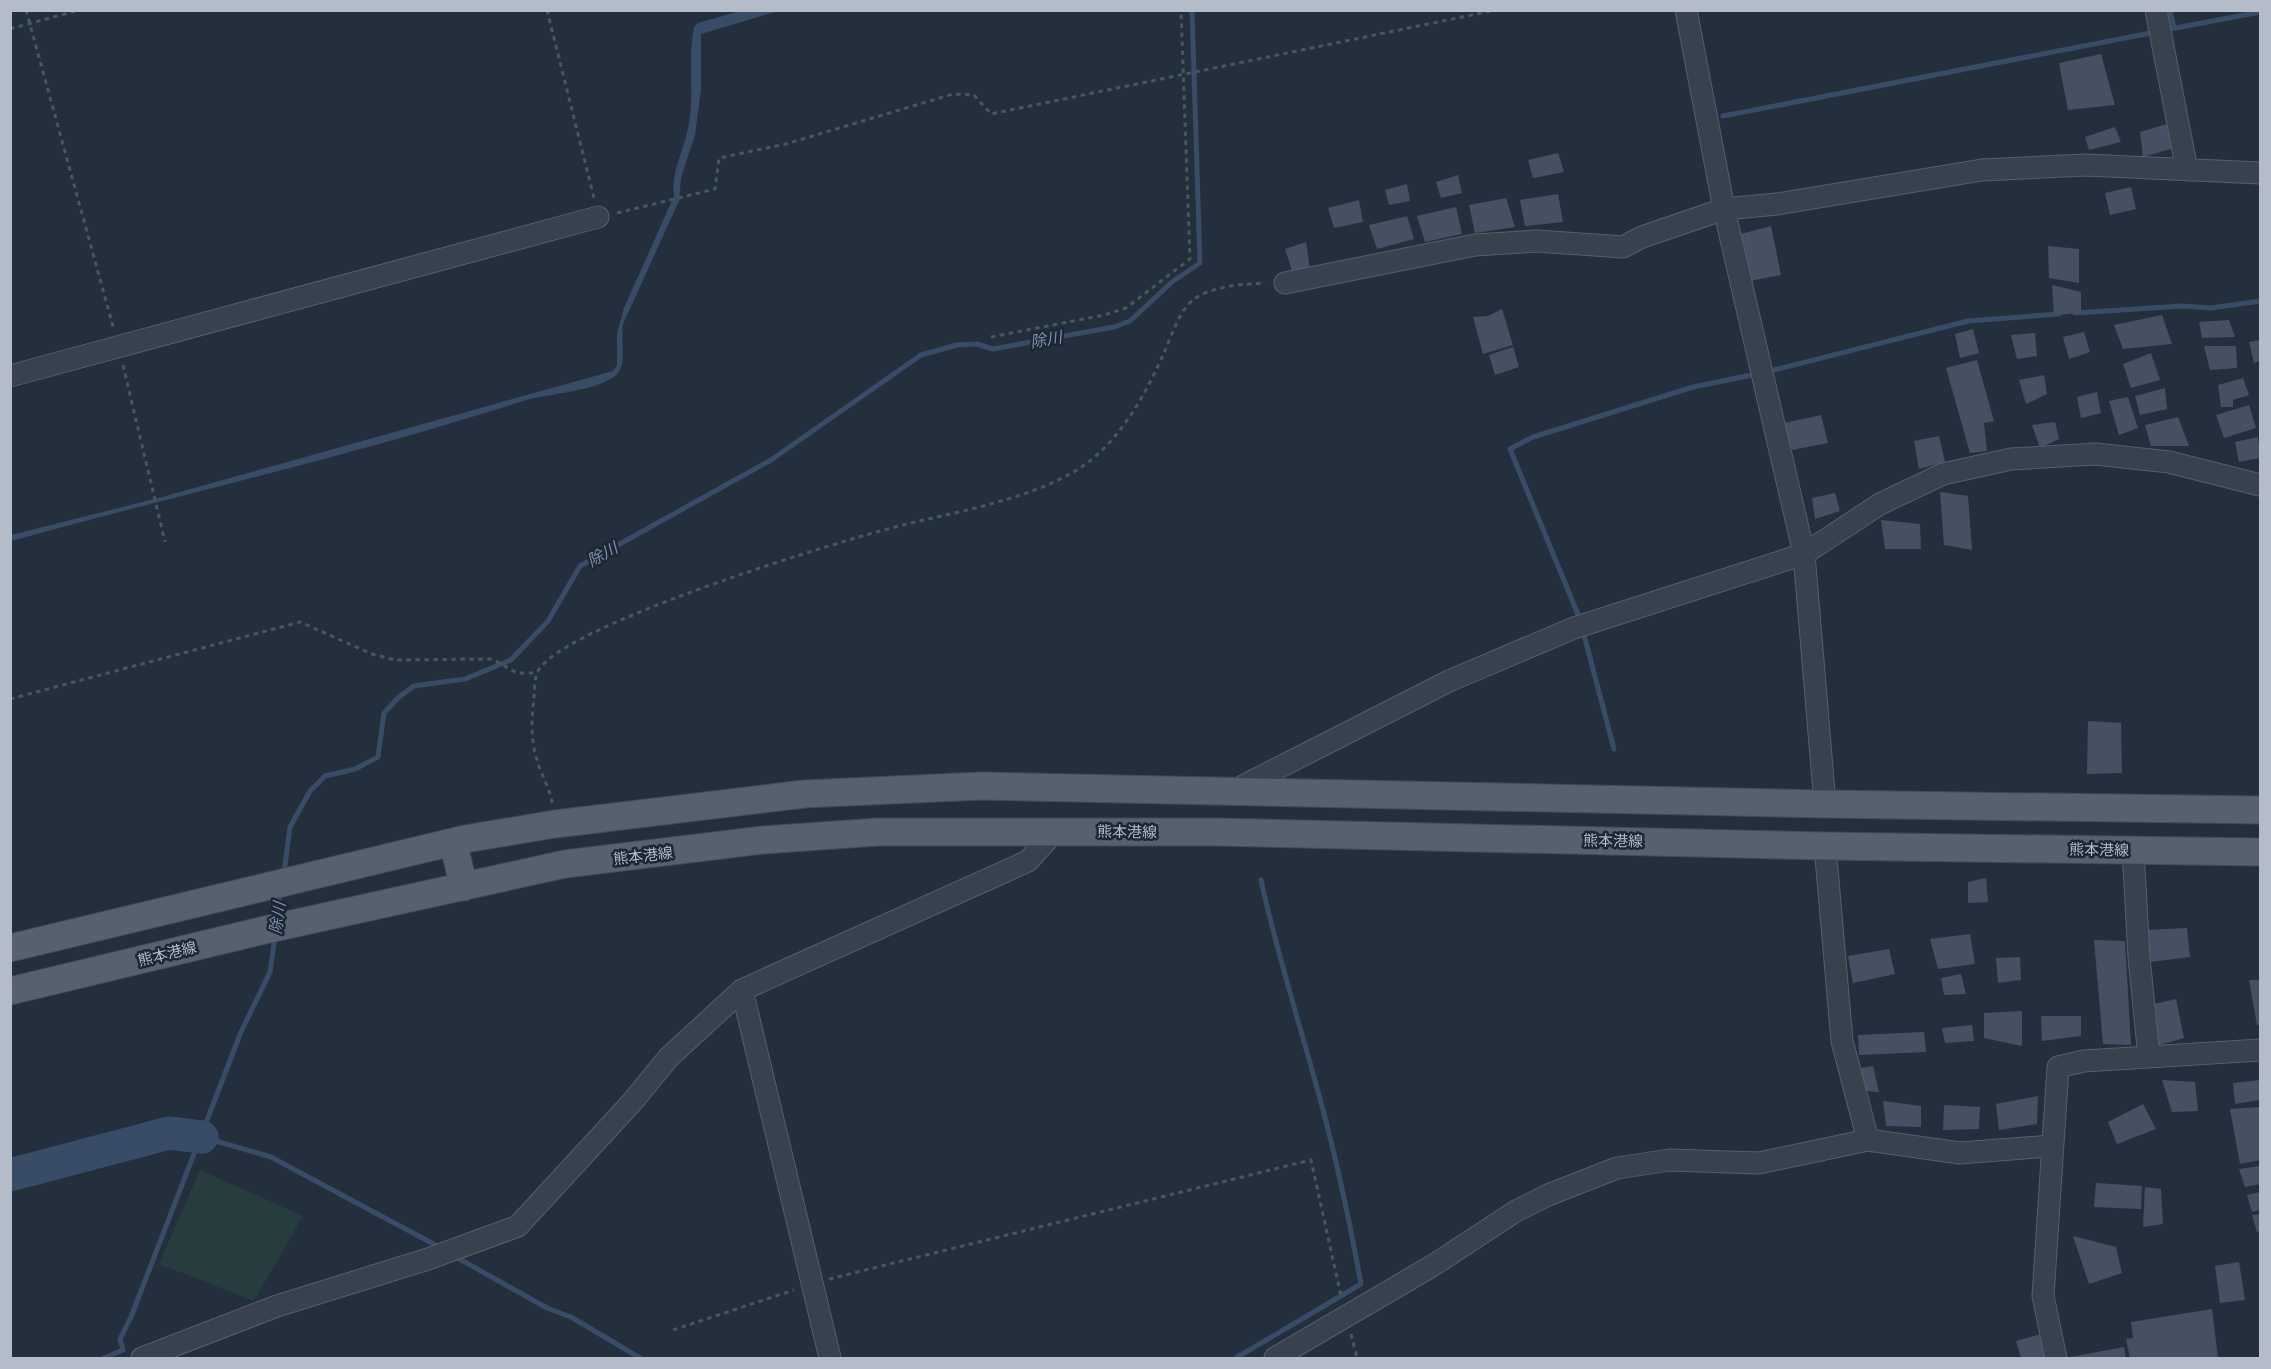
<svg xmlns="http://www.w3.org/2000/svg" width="2271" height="1369" font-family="'Noto Sans','Noto Sans JP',sans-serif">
<rect width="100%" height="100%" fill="#242f3e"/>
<path fill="#263c3f" d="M200 1170 303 1216 254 1301 159 1264Z"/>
<path fill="#394c67" d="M744 10 778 11 701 34V89L695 135 681 178 679 201 623 324C620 339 628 366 615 376 594 392 549 393 523 401 355 455 181 494 11 541V535L162 497 613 371 617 366V334L624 308 674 196C671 174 682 154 687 133 696 98 687 60 694 27L698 23Z"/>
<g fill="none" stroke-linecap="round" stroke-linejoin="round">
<path stroke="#394c67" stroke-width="5" d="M2170 10 2174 28
M2165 30 2260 12
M1723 116 2156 32
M2075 313 2182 306 2211 308 2260 301
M1766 372 1968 321 2059 314
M1581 622 1510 449 1533 437 1693 387 1757 374
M1583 631 1614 749
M284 873 290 827 310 791 325 776 355 769 378 757 384 713 399 697 414 686 465 679 511 660 548 621 580 566 771 460 921 355 957 345 977 344 993 349 1114 327 1130 321 1172 282 1200 263 1192 10
M277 918 281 891
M202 1137 271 1157 441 1248
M454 1256 547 1308 571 1317 640 1358
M104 1358 123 1350 120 1339 131 1317 241 1032 270 972 275 936
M1236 1358 1361 1284C1349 1218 1335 1152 1317 1088 1298 1018 1276 950 1261 880"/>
<path stroke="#394c67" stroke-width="33" d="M10 1175 169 1133 202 1137"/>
</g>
<path fill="#455162" d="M2101 54 2115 105 2068 110 2059 63Z
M2167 124 2174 148 2143 157 2140 132Z
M2115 127 2121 142 2089 150 2085 137Z
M1558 153 1564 172 1533 178 1528 160Z
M1458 175 1462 193 1441 198 1436 182Z
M1407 184 1410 201 1389 205 1385 190Z
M2131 187 2136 209 2110 215 2105 193Z
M1558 194 1563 222 1525 226 1520 200Z
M1506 198 1515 227 1475 233 1469 205Z
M1359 200 1363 222 1334 228 1328 208Z
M1456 207 1462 234 1425 242 1417 216Z
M1407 216 1414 239 1377 249 1369 225Z
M1771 226 1781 275 1749 281 1737 235Z
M1306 242 1310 269 1293 274 1285 249Z
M2048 246 2079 249V283L2049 278Z
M2052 285 2081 292V313L2054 315Z
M1502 309 1513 345 1483 354 1473 317 1488 316Z
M2162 315 2172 344 2123 349 2114 325Z
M2229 320 2235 337 2202 338 2199 322Z
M1973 329 1979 353 1960 358 1955 334Z
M2084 332 2090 352 2069 359 2063 337Z
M2035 333 2037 356 2017 359 2011 335Z
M2260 340V361L2254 363 2249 342Z
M2204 346H2236L2237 368 2210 370Z
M1513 347 1519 367 1495 375 1489 355Z
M2151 353 2160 380 2131 388 2123 364Z
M1977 360 1994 421 1984 423 1987 451 1970 453 1946 368Z
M2044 375 2047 394 2026 404 2019 380Z
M2243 378 2249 395 2233 400V407H2221L2218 385Z
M2165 388 2167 409 2140 415 2135 396Z
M2097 392 2101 413 2081 418 2077 397Z
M2128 397 2138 428 2119 435 2109 401Z
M2249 405 2256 428 2224 438 2216 415Z
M1821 415 1828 443 1792 450 1784 423Z
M2178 417 2189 446H2151L2145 425Z
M2055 422 2059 439 2040 448 2032 425Z
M1939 436 1945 462 1919 469 1914 441Z
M2258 437 2260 458 2239 462 2235 442Z
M1940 492 1968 496 1972 550 1944 545Z
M1835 493 1840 511 1815 519 1812 498Z
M1881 520 1920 524 1921 549H1885Z
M2088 721 2121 723 2122 773 2087 774Z
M1986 878 1988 902 1968 903V882Z
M2187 928 2190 957 2150 962 2147 930Z
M1970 934 1975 964 1938 969 1930 939Z
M2094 940 2125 941 2131 1045 2103 1044Z
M1889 949 1895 974 1853 983 1848 956Z
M2020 957 2021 980 1998 983 1996 958Z
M1961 974 1966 994 1944 995 1941 978Z
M2249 980H2260V1025H2257Z
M2176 999 2184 1038 2148 1048 2150 1005Z
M2022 1011V1046L1984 1038V1013Z
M2041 1016H2081V1036L2042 1041Z
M1972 1025 1974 1041 1945 1043 1942 1028Z
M1924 1032 1926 1052 1859 1055 1858 1035Z
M1873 1066 1879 1092 1866 1091 1861 1068Z
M2162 1080 2195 1082 2198 1111 2172 1112Z
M2260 1080V1100L2235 1104 2233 1083Z
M2038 1096 2037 1124 1999 1130 1996 1104Z
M1883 1101 1921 1106V1127L1886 1126Z
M2143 1104 2156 1129 2117 1144 2108 1122Z
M1944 1105 1980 1107 1979 1129 1943 1130Z
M2260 1107V1160L2240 1164 2230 1109Z
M2260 1166V1184L2245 1187 2239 1169Z
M2096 1183 2142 1186 2141 1209 2094 1207Z
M2145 1187 2161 1189 2163 1224 2143 1227Z
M2260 1192V1210L2252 1212 2247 1195Z
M2260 1214V1231L2257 1232 2252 1215Z
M2073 1236 2116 1247 2122 1273 2089 1284Z
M2239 1262 2245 1300 2220 1303 2215 1266Z
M2212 1309 2218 1358H2130L2126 1339 2133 1338 2131 1322Z
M2041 1334 2048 1358H2021L2016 1341Z
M2124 1347 2126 1358H2071L2070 1357Z"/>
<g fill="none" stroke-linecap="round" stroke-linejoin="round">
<defs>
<path id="minor" d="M1686 10 1724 209 1804 554 1825 804
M2156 10 2187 170
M1285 283 1475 245 1537 241 1623 247 1642 237 1724 209 1777 204 1982 170 2086 165 2260 173
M10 376 598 217
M1235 790 1449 681 1574 628 1804 554 1880 504 1943 474 2011 459 2096 454 2169 462 2260 485
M1825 846 1842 1041 1868 1140
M2133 850 2139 957 2149 1057
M742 990 830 1358
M142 1358 277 1306 428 1259 518 1226 633 1101 669 1057 742 990 1028 861 1056 830
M1275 1358 1432 1266 1516 1211 1548 1195 1617 1168 1670 1160 1759 1163 1868 1140 1960 1153 2051 1146
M2056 1358 2043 1296 2058 1067 2084 1061 2260 1050"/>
<path id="major" d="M453 842 464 887
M10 948 465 839 555 824 804 794 981 786 1825 804 2260 810
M10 991 269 929 565 864 763 840 878 832H1215L1825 846 2260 852"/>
</defs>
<use href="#minor" stroke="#565f6c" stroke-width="23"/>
<use href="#major" stroke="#414a57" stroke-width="29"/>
<path stroke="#44595c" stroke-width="3" stroke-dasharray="4.5 4.5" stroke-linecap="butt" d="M26 10 114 330
M547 10 594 198
M10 29 79 10
M617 213 715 189 719 158 786 144 953 94 974 95 991 114 1496 10
M991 337 1104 315 1126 308 1190 259 1181 10
M123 365 165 542
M10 699 300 622 372 654 395 660 492 659 517 673H537
M552 803C550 788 541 775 537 760 530 739 532 717 534 696 535 688 534 678 538 671 562 627 815 549 873 533 938 514 1011 506 1070 474 1115 450 1144 398 1164 353 1171 337 1179 311 1193 300 1210 286 1244 284 1265 283
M829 1279 1311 1160 1341 1296
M673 1330 794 1290
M1351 1334 1357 1358"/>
<use href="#minor" stroke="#38414e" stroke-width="21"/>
<use href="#major" stroke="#56606e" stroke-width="27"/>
</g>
<g text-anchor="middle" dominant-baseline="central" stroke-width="5" stroke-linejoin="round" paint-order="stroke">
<g font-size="15" fill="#b4bcc9" stroke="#1d2633">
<text transform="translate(1127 831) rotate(1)">熊本港線</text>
<text transform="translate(1613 840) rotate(1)">熊本港線</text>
<text transform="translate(2099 849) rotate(1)">熊本港線</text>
<text transform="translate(643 855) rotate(-7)">熊本港線</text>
<text transform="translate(167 953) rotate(-14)">熊本港線</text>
</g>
<g font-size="16" font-style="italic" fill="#7c92b1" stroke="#1d2633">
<text transform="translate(1046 339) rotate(-10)">除川</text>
<text transform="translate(602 554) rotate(-29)">除川</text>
<text transform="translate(277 918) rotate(-82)">除川</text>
</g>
</g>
<rect width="2271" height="1369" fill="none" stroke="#b4bcc9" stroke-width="24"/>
</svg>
